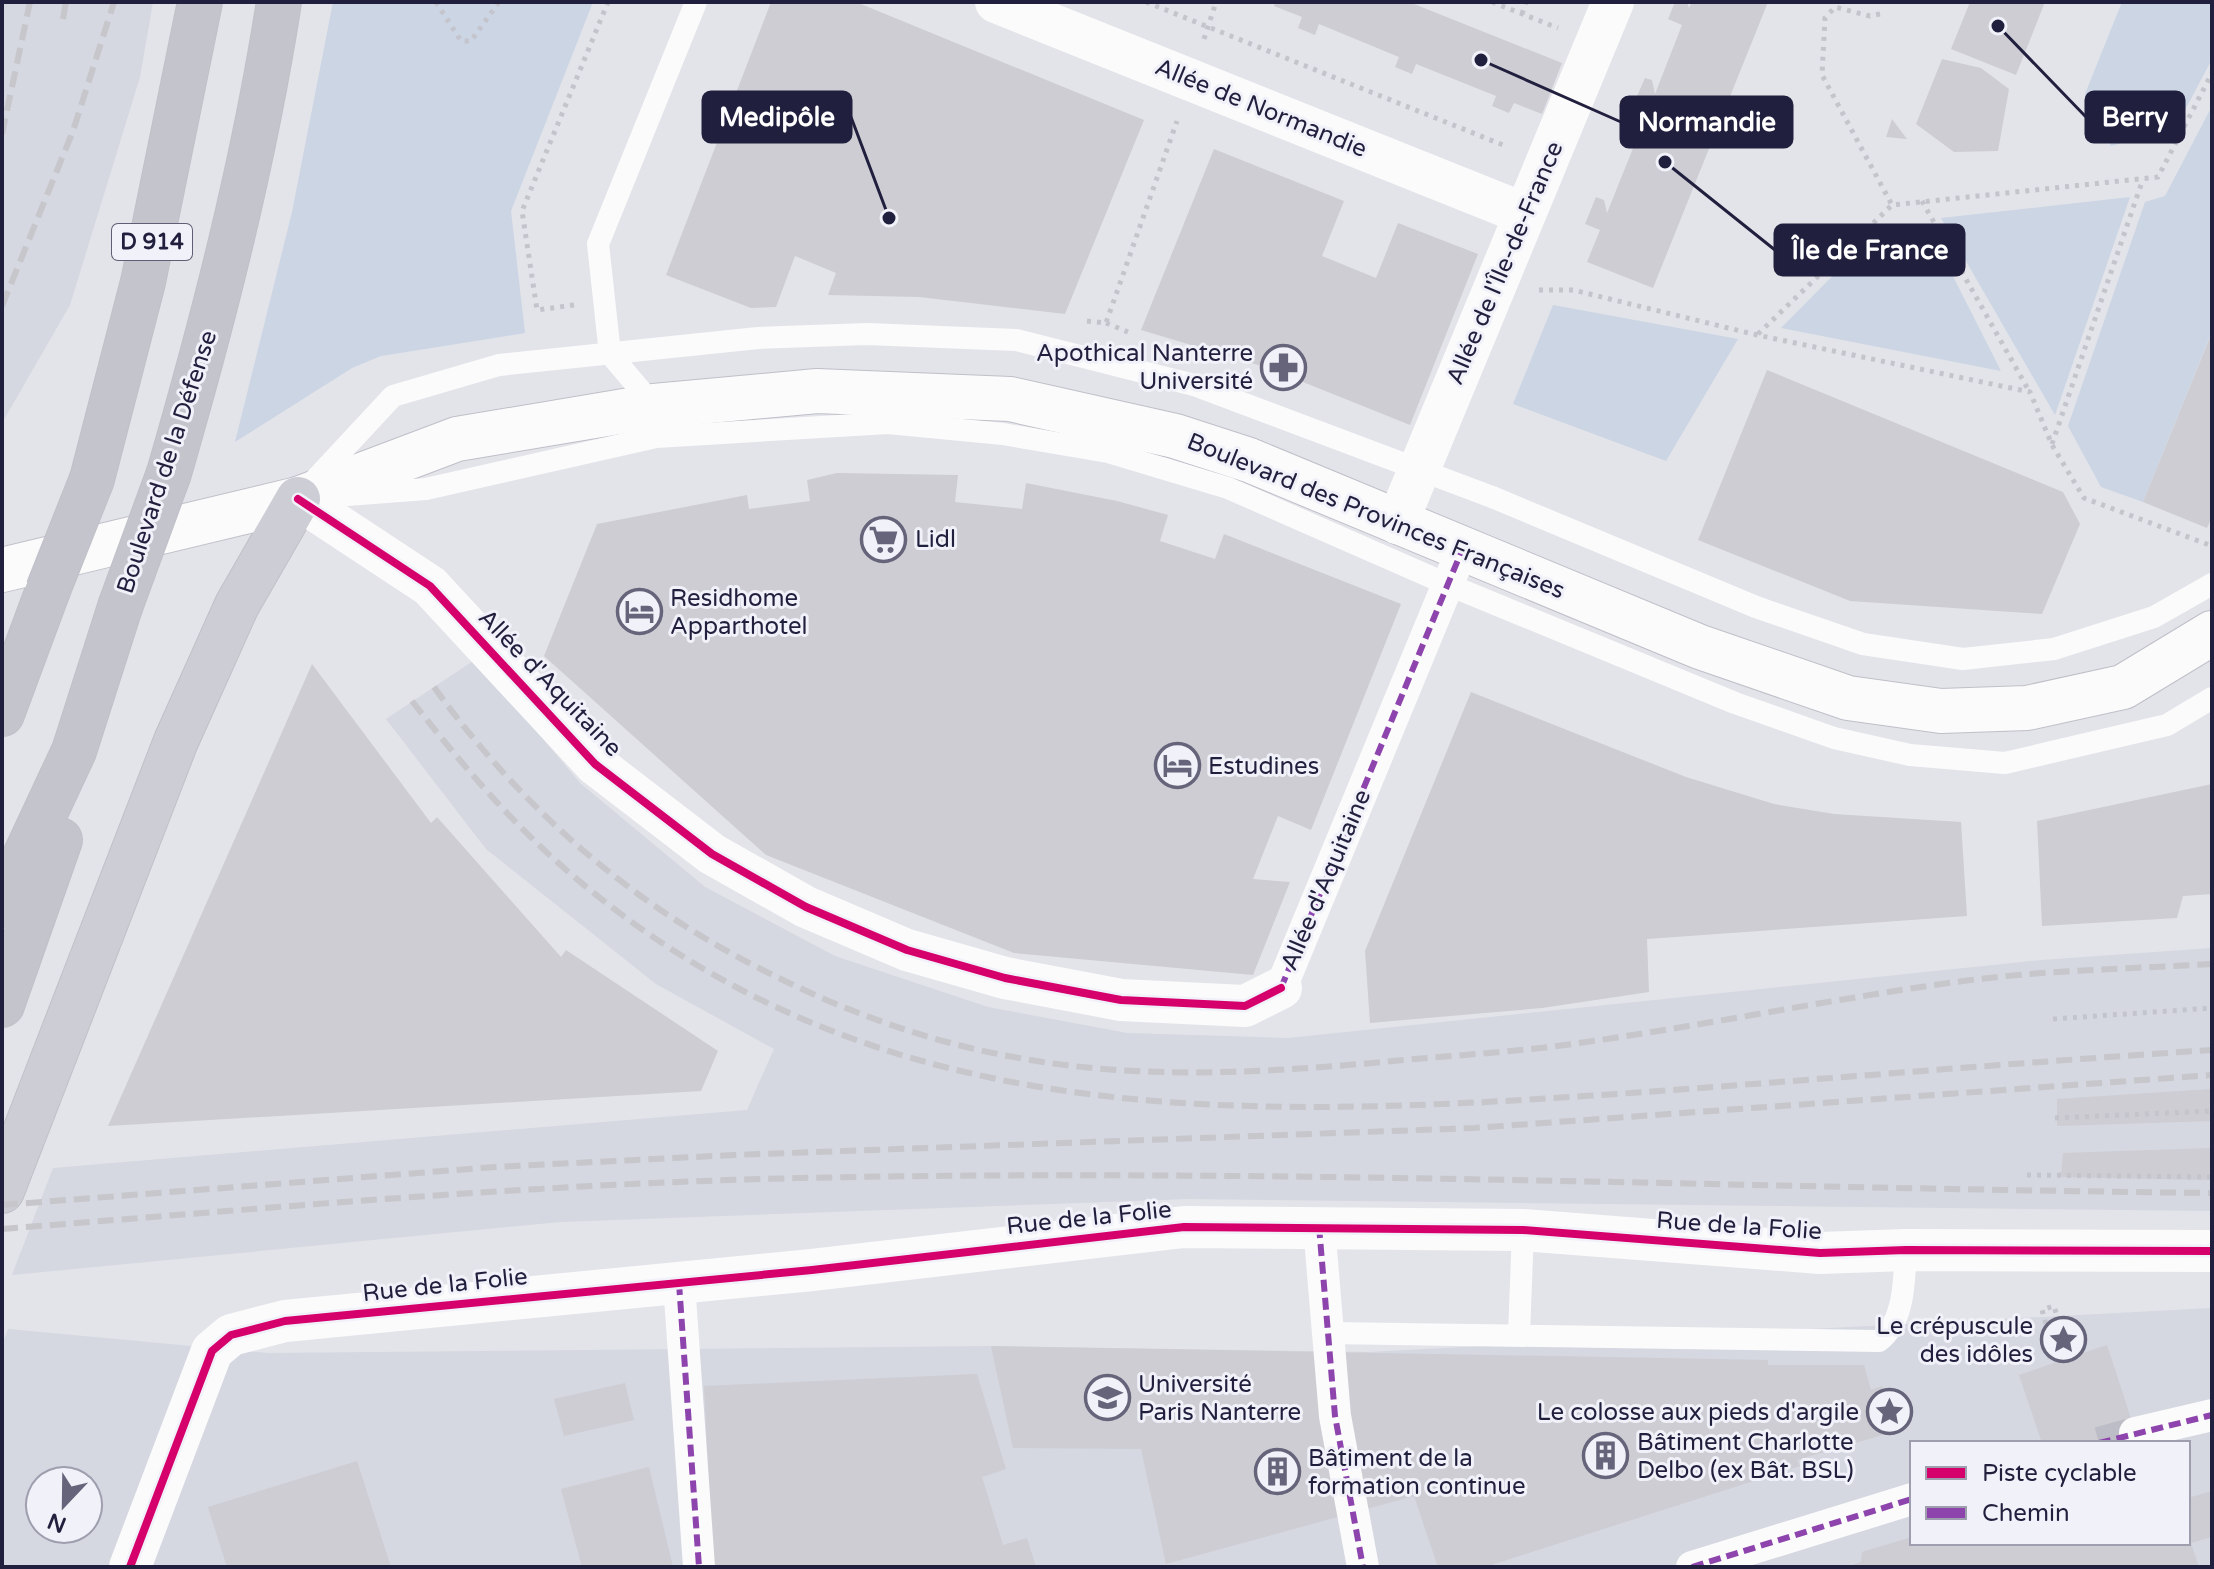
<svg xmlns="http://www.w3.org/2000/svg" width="2214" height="1569" font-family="'Varela Round',sans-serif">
<rect width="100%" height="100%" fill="#e3e4e9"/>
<path fill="#d5d7e1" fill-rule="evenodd" d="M2 2H153L140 77 70 305 2 423Z
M476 659 580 783 705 887 835 956 988 1007 1127 1033 1288 1038 2041 960 2212 948V1211L1188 1199 560 1222 12 1275 53 1168 747 1110 774 1049 656 984 486 849 386 719Z
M2212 1308V1567H2V1345L8 1329 268 1353 991 1346 1368 1352ZM1912 1443H2188V1543H1912ZM40 1481H88V1529H40Z"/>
<path fill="#cbd5e4" d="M333 2H593L511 211 525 333 381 356 352 368 235 442 292 212Z
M2122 2H2212V59L2175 129 2111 146 2085 94Z
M2212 106V331L2143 502 2101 487 2068 426 2145 202 2165 196Z
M2130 197 2055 415 1941 218Z
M1927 225 2001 371 1781 328 1881 227Z
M1553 305 1738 339 1666 461 1513 404Z"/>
<path fill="#cdcdd3" d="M771 2H856L1144 120 1065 314 919 297 828 295 836 273 795 256 776 307 751 308 666 275Z
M1275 2H1409L1562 63 1542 114 1514 103 1509 113 1492 106 1496 96 1416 64 1412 74 1395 67 1399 57 1319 24 1315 35 1298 28 1302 17 1274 6Z
M1675 2H1687L1689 8 1692 2H1768L1653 288 1587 262 1600 230 1585 224 1596 197 1604 200 1607 213 1648 111 1633 105 1645 78 1652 80 1655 94 1682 25 1668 19Z
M1970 2H2045L2016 75 1951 49Z
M1942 59 1981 68 2009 89 1998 151 1954 152 1916 124Z
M1892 119 1907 139 1886 137Z
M1214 149 1344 201 1322 256 1376 278 1398 223 1478 254 1410 425 1268 368 1141 330Z
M2212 332V517L2207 528 2143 502Z
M1767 370 2063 492 2080 524 2042 614 1850 601 1698 540Z
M837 473 958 475 955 502 1022 509 1026 483 1117 501 1168 515 1160 541 1215 559 1224 534 1401 604 1311 830 1278 816 1253 879 1290 882 1253 975 1014 953 766 855 544 656 597 524 747 495 749 509 810 501 807 480Z
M312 664 431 823 437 817 561 957 566 950 718 1051 701 1091 108 1126Z
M1471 692 1686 777 1774 804 1834 814 1961 822 1967 916 1647 939 1649 992 1542 1008 1370 1023 1365 951Z
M2212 784V894L2183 896 2177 918 2042 926 2037 821Z
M2212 1089V1121L2057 1126V1099Z
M2212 1148V1180L2061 1177 2063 1153Z
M2107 1345 2139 1443H2042L2019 1375Z
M991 1346 1768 1360V1365H1864L1871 1390 1882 1386 1896 1431 1797 1460 1800 1466 1485 1567H1438L1414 1496 1166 1564 1141 1449 1013 1448Z
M977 1374 1006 1469 982 1477 1003 1545 1027 1538 1036 1567H713L704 1386Z
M625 1383 634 1420 564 1436 554 1399Z
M357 1461 391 1567H227L208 1507Z
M649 1467 673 1567H582L561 1489Z
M2212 1491V1537L2191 1543 2199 1567H1847L1861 1562 1862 1552 1912 1537V1543H2188V1498Z"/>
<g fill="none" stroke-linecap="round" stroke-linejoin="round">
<path stroke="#bcbdc7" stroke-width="32" stroke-dasharray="32 16" stroke-linecap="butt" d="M2099 1443 2135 1433"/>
<defs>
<path id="secondary" d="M2 570 298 499 457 439 654 406 817 391 1010 399 1175 436 1249 460 1700 647 1848 698 1941 711 2027 708 2123 687 2212 633"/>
<path id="primary" d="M2 1191 176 741 237 605 298 499"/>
<path id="trunk" d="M169 473C214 318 254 162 279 2
M92 479 143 282 200 2
M2 714 48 590
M2 905 74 751 120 607
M2 1005 60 840"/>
</defs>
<use href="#secondary" stroke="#bfbfc9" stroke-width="46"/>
<use href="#primary" stroke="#c0c0c9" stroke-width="46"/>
<use href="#trunk" stroke="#c0c0c9" stroke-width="46"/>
<path stroke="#c4c4cd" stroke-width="5" stroke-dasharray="4 6" stroke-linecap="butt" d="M436 2 461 41H471L499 2
M1146 2 1508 147
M1492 2 1558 28
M1522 14 1526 2
M1880 14 1870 16 1835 7 1825 18 1822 75 1892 205
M1204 39 1216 2
M1922 201 2029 391
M1539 290H1573L1757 335 2030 392 2052 445 2084 498 2212 546
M574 305 537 310 522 211 608 2
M1087 321 1106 323 1177 121
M1106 323 1128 332
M1758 334 1892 205 2158 177 2212 73
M2052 444 2143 179
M2053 1019 2212 1008
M2055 1118 2212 1111
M2027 1175 2212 1177
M2047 1357 2067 1350 2054 1306 2042 1310 2057 1362"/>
<path stroke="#fbfbfc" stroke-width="22" d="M654 406 610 354 598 244 696 2
M312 483 393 396 499 365 758 338 867 334 1016 340 1194 385 1492 497 1756 607 1863 644 1963 659 2054 649 2154 617 2212 584
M347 495 426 489 656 437 888 423 1003 434 1108 452 1228 488 1449 585 1735 703 1834 738 1910 755 2005 763 2167 725 2212 698
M1328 1333 1879 1341C1905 1321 1904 1280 1906 1250
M1519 1335 1523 1230"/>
<path stroke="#fbfbfc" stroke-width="32" d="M1281 988 1462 550
M1319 1226 1335 1416 1363 1567
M679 1283 699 1567
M2135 1433 2212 1415
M1692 1567 1912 1499"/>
<path stroke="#fbfbfc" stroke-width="42" d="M996 2 1525 214
M298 499 430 586 595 764 712 854 806 907 907 950 1005 978 1121 1000 1245 1006 1281 988
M1397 523 1613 2
M130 1567 212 1351 231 1335 285 1321 812 1270 1184 1227 1523 1230 1820 1253 1906 1250 2212 1251"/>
<use href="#secondary" stroke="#fbfbfc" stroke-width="44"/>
<use href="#primary" stroke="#cdcdd5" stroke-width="44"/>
<use href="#trunk" stroke="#c4c4cc" stroke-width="44"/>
<path stroke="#c6c6cb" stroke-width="6" stroke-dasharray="16 8" stroke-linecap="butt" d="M63 19 66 2
M2 134 30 2
M2 306 73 131 114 2
M434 687C519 805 627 901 757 967 840 1010 927 1042 1019 1058 1140 1080 1261 1073 1383 1062 1443 1056 1504 1053 1565 1045 1698 1027 1830 999 1963 981 2045 970 2129 969 2212 964
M412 701C456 757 501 811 555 860 857 1131 1222 1120 1602 1095 1805 1081 2009 1063 2212 1050
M2 1205 495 1167 734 1155 1474 1128 2212 1075
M2 1229C268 1208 534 1184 801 1178 1271 1168 1742 1188 2212 1193"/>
<defs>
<path id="trunk-bridge" d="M48 590 92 479
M120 607 169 473"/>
</defs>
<use href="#trunk-bridge" stroke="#c0c0c9" stroke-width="46" stroke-linecap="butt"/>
<use href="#trunk-bridge" stroke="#c4c4cc" stroke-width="44"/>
<path stroke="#8e44ad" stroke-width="6" stroke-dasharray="12 6" stroke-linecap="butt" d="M1281 988 1462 550
M1319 1226 1335 1416 1363 1567
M679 1283 699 1567
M2099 1443 2212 1415
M1692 1567 1912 1499"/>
<defs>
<path id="cycleway" d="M298 499 430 586 595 764 712 854 806 907 907 950 1005 978 1121 1000 1245 1006 1281 988
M130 1567 212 1351 231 1335 285 1321 812 1270 1184 1227 1523 1230 1820 1253 1906 1250 2212 1251"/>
</defs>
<use href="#cycleway" stroke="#f1f2f9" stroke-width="13"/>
<use href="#cycleway" stroke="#d6006c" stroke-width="8"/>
</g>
<defs>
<symbol id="pharmacy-ring" viewBox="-11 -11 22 22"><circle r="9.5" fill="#f1f2f9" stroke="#65647a" stroke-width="1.5"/><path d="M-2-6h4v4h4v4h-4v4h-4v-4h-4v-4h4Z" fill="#65647a"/></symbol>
<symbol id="supermarket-ring" viewBox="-11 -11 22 22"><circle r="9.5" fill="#f1f2f9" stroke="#65647a" stroke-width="1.5"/><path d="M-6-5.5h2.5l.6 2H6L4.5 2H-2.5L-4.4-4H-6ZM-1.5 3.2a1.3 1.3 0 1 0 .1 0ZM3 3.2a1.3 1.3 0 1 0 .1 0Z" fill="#65647a"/></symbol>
<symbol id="hotel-ring" viewBox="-11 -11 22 22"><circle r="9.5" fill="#f1f2f9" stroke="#65647a" stroke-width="1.5"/><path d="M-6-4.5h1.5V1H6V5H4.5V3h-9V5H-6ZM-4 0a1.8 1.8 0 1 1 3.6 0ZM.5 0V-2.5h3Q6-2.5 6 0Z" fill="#65647a"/></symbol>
<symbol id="sight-ring" viewBox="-11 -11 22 22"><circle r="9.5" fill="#f1f2f9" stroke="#65647a" stroke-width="1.5"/><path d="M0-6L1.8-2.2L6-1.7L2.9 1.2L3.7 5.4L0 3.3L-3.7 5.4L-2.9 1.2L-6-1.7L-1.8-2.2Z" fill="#65647a"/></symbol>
<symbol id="university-ring" viewBox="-11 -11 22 22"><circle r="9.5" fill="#f1f2f9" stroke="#65647a" stroke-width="1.5"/><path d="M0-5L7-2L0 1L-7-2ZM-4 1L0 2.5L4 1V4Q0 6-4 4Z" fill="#65647a"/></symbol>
<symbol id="building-ring" viewBox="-11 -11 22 22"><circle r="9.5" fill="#f1f2f9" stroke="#65647a" stroke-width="1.5"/><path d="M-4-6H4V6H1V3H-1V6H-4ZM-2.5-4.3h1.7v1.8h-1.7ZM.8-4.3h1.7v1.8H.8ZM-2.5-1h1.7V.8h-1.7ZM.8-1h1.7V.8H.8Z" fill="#65647a"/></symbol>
</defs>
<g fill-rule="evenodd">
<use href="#pharmacy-ring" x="1258" y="342" width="51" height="51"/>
<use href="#supermarket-ring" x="858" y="514" width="51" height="51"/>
<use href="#hotel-ring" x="614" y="586" width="51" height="51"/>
<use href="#hotel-ring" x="1152" y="740" width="51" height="51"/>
<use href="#sight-ring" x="2038" y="1314" width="51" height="51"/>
<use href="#university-ring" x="1082" y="1372" width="51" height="51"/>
<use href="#sight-ring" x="1864" y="1386" width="51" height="51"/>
<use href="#building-ring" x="1580" y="1430" width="51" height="51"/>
<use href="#building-ring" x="1252" y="1446" width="51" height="51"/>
</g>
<g text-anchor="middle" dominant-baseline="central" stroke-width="6" stroke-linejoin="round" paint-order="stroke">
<rect fill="#f1f2f9" stroke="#5f5e76" stroke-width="2" x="112" y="224" width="80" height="36" rx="6"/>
<g font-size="22" font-weight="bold" fill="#211f3e">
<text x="152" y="242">D 914</text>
</g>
<g font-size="24" fill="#211f3e" stroke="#f1f2f9">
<text transform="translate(1261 108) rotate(22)">Allée de Normandie</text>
<text transform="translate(1505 263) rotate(-67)">Allée de l'Île-de-France</text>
<text transform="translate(167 462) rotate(-72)">Boulevard de la Défense</text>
<text transform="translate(1376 516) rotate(22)">Boulevard des Provinces Françaises</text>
<text transform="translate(550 683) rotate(46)">Allée d'Aquitaine</text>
<text transform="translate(1326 880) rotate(-67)">Allée d'Aquitaine</text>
<text transform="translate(1089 1218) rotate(-6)">Rue de la Folie</text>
<text transform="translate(1739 1226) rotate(4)">Rue de la Folie</text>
<text transform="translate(445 1285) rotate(-6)">Rue de la Folie</text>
</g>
<g font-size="24" fill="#211f3e" stroke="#f1f2f9" text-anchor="start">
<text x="1253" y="353" text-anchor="end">Apothical Nanterre<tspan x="1253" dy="28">Université</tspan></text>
<text x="915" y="539">Lidl</text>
<text x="670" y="598">Residhome<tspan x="670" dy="28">Apparthotel</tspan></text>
<text x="1208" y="766">Estudines</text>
<text x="2033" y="1326" text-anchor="end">Le crépuscule<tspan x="2033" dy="28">des idôles</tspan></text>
<text x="1138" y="1384">Université<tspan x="1138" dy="28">Paris Nanterre</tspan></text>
<text x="1859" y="1412" text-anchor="end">Le colosse aux pieds d'argile</text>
<text x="1637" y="1442">Bâtiment Charlotte<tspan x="1637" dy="28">Delbo (ex Bât. BSL)</tspan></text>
<text x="1308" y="1458">Bâtiment de la<tspan x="1308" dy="28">formation continue</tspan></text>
</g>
</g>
<path fill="none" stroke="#211f3e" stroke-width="3" d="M889 218L851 117M1998 26L2086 117M1481 60L1621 122M1665 162L1775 250"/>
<g fill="#211f3e" stroke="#f1f2f9" stroke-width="3">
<circle cx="889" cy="218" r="8"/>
<circle cx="1998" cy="26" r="8"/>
<circle cx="1481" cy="60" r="8"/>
<circle cx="1665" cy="162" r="8"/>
</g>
<g fill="#211f3e" stroke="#211f3e" stroke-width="3">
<rect x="703" y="92" width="148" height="50" rx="8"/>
<rect x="2086" y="92" width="98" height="50" rx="8"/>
<rect x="1621" y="97" width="171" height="50" rx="8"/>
<rect x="1775" y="225" width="189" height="50" rx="8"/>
</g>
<g font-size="26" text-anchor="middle" font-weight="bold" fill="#fff">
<text x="777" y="126">Medipôle</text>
<text x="2135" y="126">Berry</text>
<text x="1707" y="131">Normandie</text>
<text x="1870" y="259">Île de France</text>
</g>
<rect width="2214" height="1569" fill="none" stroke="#211f3e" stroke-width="8"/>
<rect x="1910" y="1441" width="280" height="104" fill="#f1f2f9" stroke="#9e9eae" stroke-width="2"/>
<rect x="1926" y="1467" width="40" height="12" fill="#d6006c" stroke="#9e9eae" stroke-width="2"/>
<text x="1982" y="1481" font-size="24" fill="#211f3e">Piste cyclable</text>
<rect x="1926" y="1507" width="40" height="12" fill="#8e44ad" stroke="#9e9eae" stroke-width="2"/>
<text x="1982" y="1521" font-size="24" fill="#211f3e">Chemin</text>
<g transform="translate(64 1505) rotate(202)"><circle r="38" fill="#f1f2f9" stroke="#9e9eae" stroke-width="2"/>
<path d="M0-6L14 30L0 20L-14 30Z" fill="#65647a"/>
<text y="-12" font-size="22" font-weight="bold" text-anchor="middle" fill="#211f3e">N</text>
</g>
</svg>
